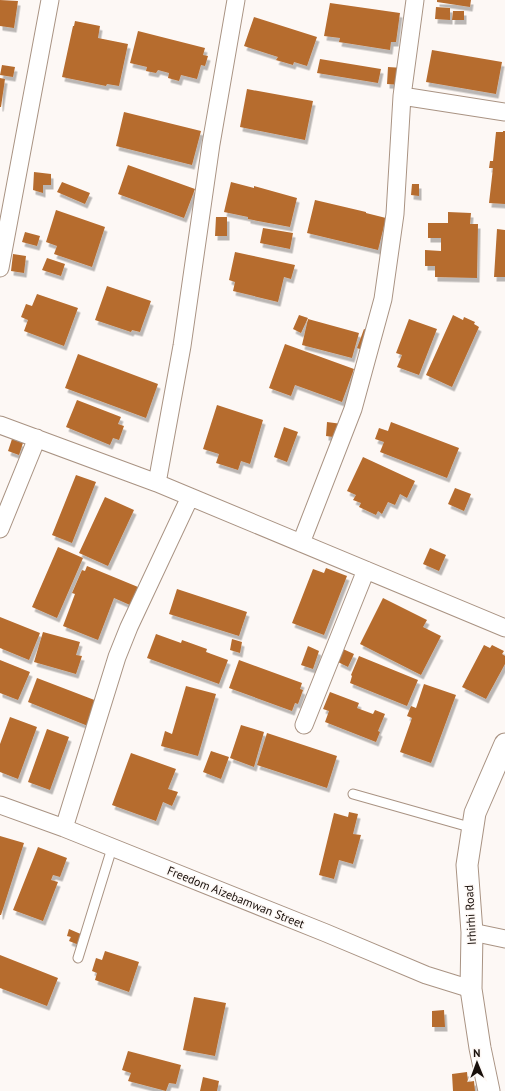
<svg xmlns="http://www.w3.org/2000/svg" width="505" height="1091" font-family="'PT Sans',sans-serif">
<defs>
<filter id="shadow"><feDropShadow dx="2.5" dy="4.5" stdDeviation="0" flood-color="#0004"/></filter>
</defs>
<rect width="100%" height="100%" fill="#fdf8f5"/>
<path fill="#b66c2f" filter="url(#shadow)" d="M0 0 18 1 14 28 0 26Z
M437 0H471L470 7 437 2Z
M330 3 400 13 396 42H391L390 50 339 42 340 38 324 36Z
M436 7 450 8V20L435 19Z
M453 11H464V20H452Z
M254 17 317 37 307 66 294 62 293 65 276 60 278 57 244 46Z
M75 21 100 26 98 38 128 44 119 86 107 84 106 86 62 77 73 26H74Z
M138 31 205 48 203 55 208 56 205 66 201 65 197 79 181 75 179 81 168 78 169 73 158 70 156 73 146 71 147 67 130 63Z
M432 50 502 62 496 94 426 82Z
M320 59 381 69 378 83 317 73Z
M2 65 15 67 13 77 0 75Z
M388 67 403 68 402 85 387 84Z
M0 78 5 79 1 107H0Z
M247 89 313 101 305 140 240 127Z
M124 112 201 131 192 165 116 146Z
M503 131H505V204L489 203 493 168H489L490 161H493L496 132H503Z
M128 165 195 189 184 218 118 194Z
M34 172 51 174V185H43V193L33 190Z
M62 182 90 193 85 204 57 192Z
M231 182 254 188V186L297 198 290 227 248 219V217L224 212Z
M412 184H419V196L411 195Z
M315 200 366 212V213L386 218 378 250 307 233Z
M56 210 105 227 92 267 54 254 57 246 46 242Z
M448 212 471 213 470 224H478L477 278 435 277V266H425V250L441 251V238H428V223H448Z
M216 217H227V236H215Z
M263 228 293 233 290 249 260 243Z
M497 229 505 230V277H494Z
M25 232 40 236 37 246 22 242Z
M235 252 295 265 291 279 284 277 278 302 233 291 235 282 229 280Z
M13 254 26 256 24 273 11 271Z
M47 258 65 264 61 276 42 270Z
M107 286 151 301 140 332 132 330 131 332 95 320Z
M37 294 78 308 64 346 24 331 28 320 21 317 26 304 32 306Z
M299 315 308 318 301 333 293 329Z
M453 315 463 320 464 317 475 322 474 324 479 327 452 387 426 375Z
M308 319 359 333 352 358 302 345Z
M409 319 437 329 419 375 397 367 402 355 396 353Z
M364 329 372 332 365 351 357 348Z
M285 344 354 369 342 402 295 385 291 396 269 388Z
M78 354 158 384 146 418 65 388Z
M77 400 121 417 118 424 124 426 119 440 113 438 110 445 66 427Z
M217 405 263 420 250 464 241 461 238 470 216 463 219 454 203 449Z
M327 422 342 424 340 438 326 436Z
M391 422 459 448 447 478 380 452 384 442 375 439 379 428 388 431Z
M284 427 298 432 287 462 274 457Z
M12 439 23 443 19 455 8 451Z
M363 457 415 481 407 498 400 494 395 505 388 502 382 514 378 511 376 515 359 507 361 503 353 500 356 495 347 491Z
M76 475 96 482 72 543 52 535Z
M455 488 471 494 464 511 448 504Z
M105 497 134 510 108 566 79 553Z
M58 547 83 558 57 618 32 607Z
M430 548 446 555 439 571 423 564Z
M87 566 138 587 130 605 114 598 98 640 63 626 75 594 72 593 82 570 85 571Z
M326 568 347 576 324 635 292 623 313 569 324 573Z
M177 589 247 612 239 636 169 614Z
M383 598 427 620 423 627 441 636 421 675 360 644Z
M0 617 40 633 29 660 0 648Z
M43 632 80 642 76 655 82 656 76 674 34 662Z
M156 634 181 643 182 640 207 649 206 652 228 660 219 684 147 658Z
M232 639 242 642 240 653 230 650Z
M484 645 490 648 492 645 504 651 502 654 505 656V664L486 699 462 687Z
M308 646 319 651 313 669 301 665Z
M343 649 354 654 348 667 338 662Z
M359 656 418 680 407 706 350 683 352 676 351 675Z
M0 660 30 672 18 700 0 693Z
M239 660 302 683 300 689 303 690 298 704 295 703 292 711 229 688Z
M37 678 97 701 88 726 28 702Z
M424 684 456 695 431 763 400 752 412 718 407 716 411 706 416 708Z
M186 686 216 694 198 756 161 746 165 731 172 734Z
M330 692 359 703 357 708 373 714 375 710 385 714 378 731 380 732 376 742 325 722 329 711 323 709Z
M10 717 37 727 18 779 0 772V744Z
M241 725 264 732 254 767 230 758Z
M47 729 69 737 50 790 28 782Z
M267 733 337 756 327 788 257 765Z
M211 751 229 757 221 779 203 772Z
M131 753 176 769 168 789 178 792 172 806 163 802 156 821 112 805Z
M349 812 358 814 353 834 361 835 353 864 339 860 334 879 319 875 334 813 348 817Z
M0 836 24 843 1 915H0Z
M38 847 67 858 60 877 53 875 51 880 58 882 43 921 13 910Z
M69 929 83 935 79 945 69 941 71 937 67 936Z
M105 951 139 962 129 992 95 980 97 973 92 971 96 958 102 960Z
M0 955 58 978 47 1006 0 988Z
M194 997 226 1003 215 1056 183 1050Z
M444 1010 445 1027H432V1011Z
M128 1051 181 1065 176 1084 169 1083 166 1091 128 1081 131 1073 122 1070Z
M467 1072 468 1082 474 1081 475 1091H453L452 1074Z
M203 1077 219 1081 217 1091H200Z"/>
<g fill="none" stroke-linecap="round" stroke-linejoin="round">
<defs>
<path id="service" d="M353 794 473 828
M78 958 112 848"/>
<path id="minor" d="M402 96 505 112
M0 268 50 0
M0 425 157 483 505 628
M157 483 182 346 211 144 236 0
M0 529 37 438
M301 543 353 409 383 299 395 214 402 96 415 0
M304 725 366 570
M0 805 64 828 326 933 426 975 471 989
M64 828 117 657 129 627 190 497
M472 932 505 939"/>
<path id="tertiary" d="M489 1091 480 1048 471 989 472 932 467 865 475 813 505 744"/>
</defs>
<use href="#service" stroke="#a99383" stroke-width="11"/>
<use href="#minor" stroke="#a99383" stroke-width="19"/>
<use href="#tertiary" stroke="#a99383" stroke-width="23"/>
<use href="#service" stroke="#fff" stroke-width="9"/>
<use href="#minor" stroke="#fff" stroke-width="17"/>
<use href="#tertiary" stroke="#fff" stroke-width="21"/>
</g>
<g text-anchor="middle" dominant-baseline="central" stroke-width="3" stroke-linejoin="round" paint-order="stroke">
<g font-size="12" fill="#180f0a" stroke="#fdf8f5">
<text transform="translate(236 897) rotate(22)">Freedom Aizebamwan Street</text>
<text transform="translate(470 915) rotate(-93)">Irhirhi Road</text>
</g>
</g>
<g transform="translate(477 1063) rotate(359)" stroke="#fdf8f5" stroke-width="3" paint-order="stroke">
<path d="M0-3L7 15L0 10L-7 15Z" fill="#180f0a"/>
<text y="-6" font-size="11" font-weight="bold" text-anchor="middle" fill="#180f0a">N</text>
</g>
</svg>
